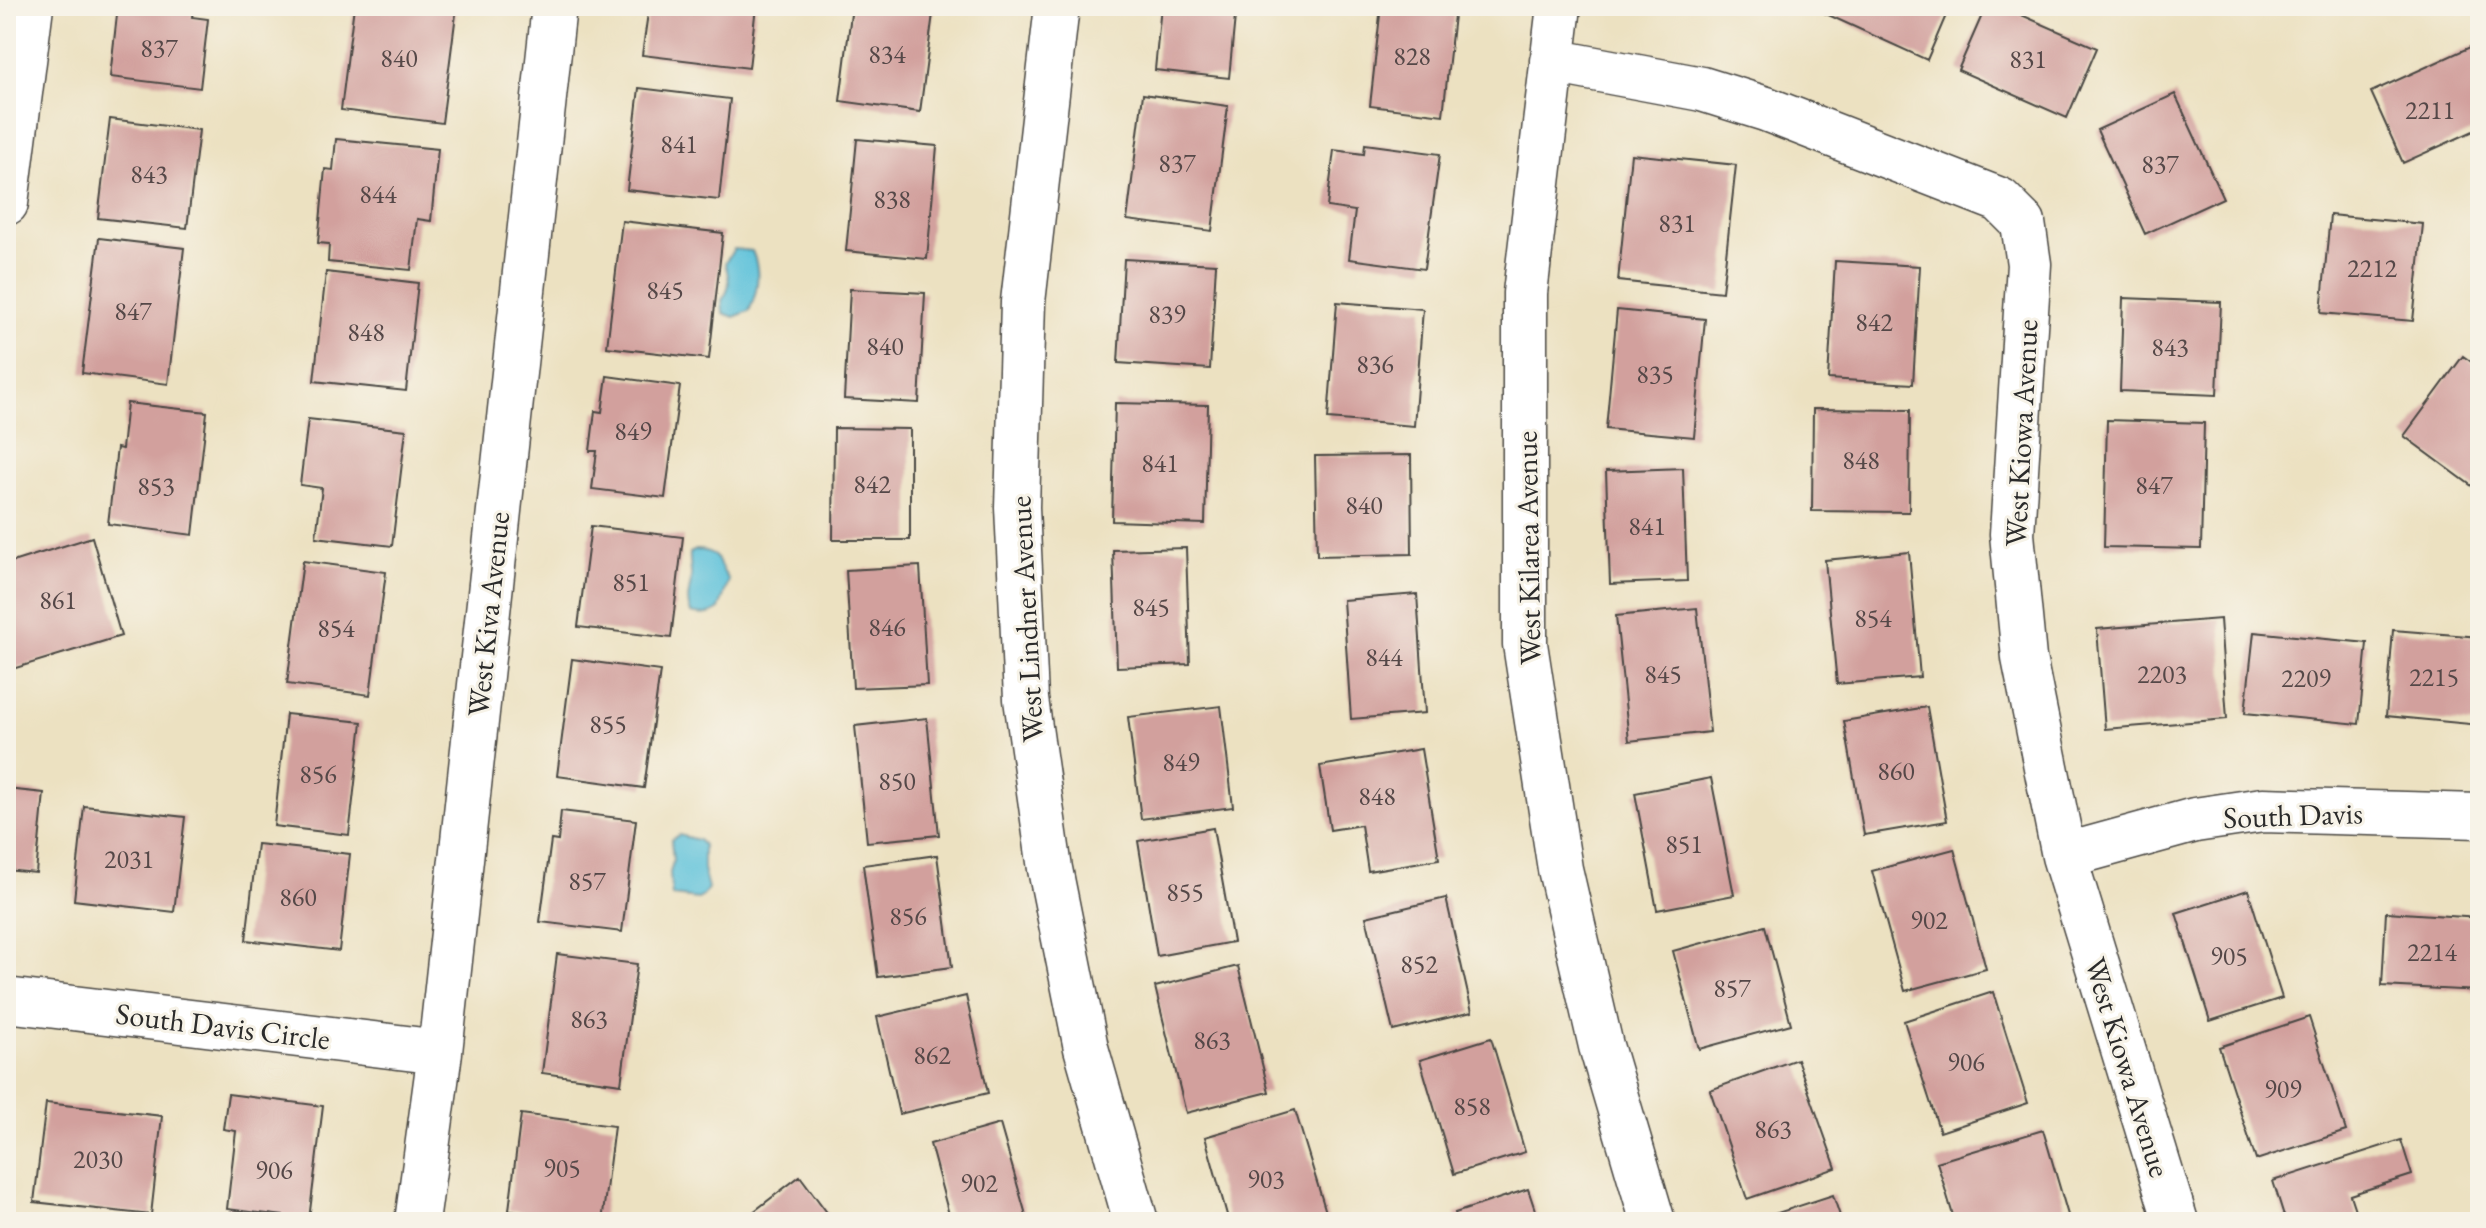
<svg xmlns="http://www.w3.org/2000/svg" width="2486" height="1228" font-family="'EB Garamond',serif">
<rect width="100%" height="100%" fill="#f7f3e8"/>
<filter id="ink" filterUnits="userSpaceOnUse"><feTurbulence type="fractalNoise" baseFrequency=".0125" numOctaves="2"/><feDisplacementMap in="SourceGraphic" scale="16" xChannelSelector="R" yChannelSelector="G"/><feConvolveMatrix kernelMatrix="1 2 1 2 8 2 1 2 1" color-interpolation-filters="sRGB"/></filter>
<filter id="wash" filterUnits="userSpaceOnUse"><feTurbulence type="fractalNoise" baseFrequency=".006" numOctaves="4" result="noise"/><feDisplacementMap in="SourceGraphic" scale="32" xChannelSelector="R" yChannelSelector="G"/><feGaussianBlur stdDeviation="1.8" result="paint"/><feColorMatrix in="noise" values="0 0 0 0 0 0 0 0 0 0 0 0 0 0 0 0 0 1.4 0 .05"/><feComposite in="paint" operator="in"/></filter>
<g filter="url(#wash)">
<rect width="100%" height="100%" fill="#ece1c1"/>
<path fill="#5cc1da" stroke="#447682" stroke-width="2" d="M734 249 752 251C761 271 758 292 749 311L734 317 723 313 722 300C732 287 729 278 725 263Z
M696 550C721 550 717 566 729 580L719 609C710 616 701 616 691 613 685 599 690 593 691 580 692 571 689 563 690 553Z
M679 835 698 840 703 845V869L708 888 703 896 698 899 672 896 670 873 673 861 671 840Z"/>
<g id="blocks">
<path fill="#d2a09d" d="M118 6H194L192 17 208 19 200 88 110 77Z
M354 6H457L442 123 341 110Z
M649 6H756L749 68 642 55Z
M852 6H934L920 112 840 101Z
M1161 6H1236L1229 78 1155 70Z
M1381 6H1455L1443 115 1370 106Z
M1814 6H1950L1927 60 1813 8Z
M1986 6H2001L2097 48 2067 118 1958 70Z
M2479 43 2480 128 2403 163 2371 92Z
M639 88 730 99 719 200 627 190Z
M1143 94 1228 106 1212 231 1127 220Z
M2175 94 2223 198 2145 234 2097 130Z
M110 119 199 130 187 228 98 218Z
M336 139 438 149 431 221 417 219 411 270 328 262 329 244 318 243 325 169 333 170Z
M857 139 937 146 927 259 846 251Z
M1365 144 1440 154 1424 269 1349 259 1355 211 1327 207 1334 150 1364 154Z
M1631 154 1736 165 1722 292 1618 281Z
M2330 215 2423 224 2413 321 2321 313Z
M622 221 723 233 709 359 607 347Z
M99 238 184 248 168 384 82 373Z
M1124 259 1216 264 1210 369 1118 363Z
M1835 261 1920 266 1913 384 1828 379Z
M326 272 418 283 406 391 314 381Z
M850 289 925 293 919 403 844 399Z
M2123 298 2221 302 2217 395 2120 391Z
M1337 302 1423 309 1414 426 1328 419Z
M1617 310 1705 319 1694 437 1606 429Z
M2463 356 2480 368V492L2404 436Z
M607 376 680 386 665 498 592 489 597 451H590L595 411 602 412Z
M127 403 207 412 193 535 108 524 117 448 122 449Z
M1115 403 1208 405 1205 524 1112 521Z
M1813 409 1910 410 1909 512 1812 511Z
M308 419 406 430 392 546 316 537 322 488 300 485Z
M2107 420 2204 423 2201 549 2104 547Z
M834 428 910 429V540H833Z
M1411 455 1412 554 1317 556 1315 456Z
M1683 468 1687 581 1610 584 1606 471Z
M591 526 683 537 671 638 578 627Z
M92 537 121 636 6 671V564Z
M1186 548 1190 664 1117 667 1113 550Z
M1909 552 1920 677 1837 684 1825 560Z
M303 561 386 572 370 695 287 684Z
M920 566 927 685 853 688 846 570Z
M1417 594 1425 713 1351 719 1343 600Z
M1697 608 1710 732 1629 741 1616 616Z
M2220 619 2227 719 2105 729 2097 629Z
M2393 630 2480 637V725L2386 716Z
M2254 632 2367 643 2359 724 2245 713Z
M572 659 660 671 644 788 557 776Z
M1221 706 1233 807 1141 819 1128 717Z
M1927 707 1947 821 1864 835 1844 721Z
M286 714 362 722 349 835 274 826Z
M927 718 939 835 867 842 855 726Z
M1421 749 1439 859 1368 871 1361 825 1330 830 1320 766Z
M1711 778 1734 895 1657 910 1635 793Z
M6 789 44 793 36 873 6 870Z
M84 806 185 817 174 912 74 900Z
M561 811 636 820 622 932 540 922 551 840 558 841Z
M1213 828 1233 942 1157 956 1138 841Z
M257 844 350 854 339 951 246 940Z
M1954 849 1986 969 1905 991 1872 871Z
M937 855 952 967 878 977 863 865Z
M2248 890 2282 998 2210 1021 2176 913Z
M1446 898 1472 1012 1393 1031 1366 917Z
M2386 912 2480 918V991L2382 986Z
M1765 926 1791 1024 1699 1049 1673 951Z
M557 954 637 964 621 1084 542 1073Z
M1238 966 1269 1092 1186 1113 1155 987Z
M1993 992 2028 1103 1940 1132 1904 1021Z
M966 996 988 1093 899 1114 877 1017Z
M2309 1017 2346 1131 2256 1160 2219 1047Z
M1491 1038 1525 1152 1454 1174 1420 1060Z
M1797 1059 1836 1168 1747 1199 1710 1090Z
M228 1094 323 1106 309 1219 227 1209 236 1131 223 1129Z
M46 1103 162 1116 151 1215 34 1202Z
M1295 1110 1329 1222H1229L1205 1137Z
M521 1114 614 1126 602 1222 509 1210Z
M1000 1124 1028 1222H951L930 1144Z
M2043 1130 2070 1222H1955L1937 1162Z
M2401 1140 2412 1175 2350 1195 2359 1222H2286L2273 1181Z
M800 1176 834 1222H740Z
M1528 1189 1539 1222H1458L1455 1213Z
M1833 1195 1842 1222H1753V1221Z"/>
</g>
</g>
<g filter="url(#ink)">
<use href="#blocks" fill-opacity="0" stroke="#484642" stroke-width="2"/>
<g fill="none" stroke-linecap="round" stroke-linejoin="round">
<defs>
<path id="minor" d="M1057 6 1023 302 1017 507 1026 699 1050 869 1086 1048 1136 1222
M1559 6 1525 293V644L1560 869 1601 1046 1653 1222
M1552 61 1702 89 1766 109 2000 200 2023 223 2029 264 2012 534 2024 658 2064 856 2176 1222
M6 203 31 6
M2064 856 2195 820 2263 810 2480 816
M6 1000 440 1052
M417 1222 440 1052 554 6"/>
</defs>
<use href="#minor" stroke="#484642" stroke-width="47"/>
<use href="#minor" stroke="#fff" stroke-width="44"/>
</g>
</g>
<g text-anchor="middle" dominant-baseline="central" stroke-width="6" stroke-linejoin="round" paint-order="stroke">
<g font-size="26" fill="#554848">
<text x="159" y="48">837</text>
<text x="887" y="54">834</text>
<text x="1412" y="56">828</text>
<text x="399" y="58">840</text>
<text x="2028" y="59">831</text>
<text x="2430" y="110">2211</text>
<text x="679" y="144">841</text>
<text x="1177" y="163">837</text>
<text x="2160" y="164">837</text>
<text x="149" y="174">843</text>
<text x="378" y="194">844</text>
<text x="892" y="199">838</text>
<text x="1677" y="223">831</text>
<text x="2372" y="268">2212</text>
<text x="665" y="290">845</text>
<text x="133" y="311">847</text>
<text x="1167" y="314">839</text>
<text x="1874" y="322">842</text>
<text x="366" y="332">848</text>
<text x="885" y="346">840</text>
<text x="2170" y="347">843</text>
<text x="1375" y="364">836</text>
<text x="1655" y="374">835</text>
<text x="633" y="431">849</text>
<text x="1861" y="460">848</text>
<text x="1160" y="463">841</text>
<text x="872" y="484">842</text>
<text x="2154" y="485">847</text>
<text x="156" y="486">853</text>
<text x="1364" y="505">840</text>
<text x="1647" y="526">841</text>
<text x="631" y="582">851</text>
<text x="58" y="600">861</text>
<text x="1151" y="607">845</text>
<text x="1873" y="618">854</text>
<text x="887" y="627">846</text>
<text x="336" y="628">854</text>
<text x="1384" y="657">844</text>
<text x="1663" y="674">845</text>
<text x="2162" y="674">2203</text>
<text x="2434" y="677">2215</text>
<text x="2306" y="678">2209</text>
<text x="608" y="724">855</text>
<text x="1181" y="762">849</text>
<text x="1896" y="771">860</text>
<text x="318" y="774">856</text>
<text x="897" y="781">850</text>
<text x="1377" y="796">848</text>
<text x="1684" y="844">851</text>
<text x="129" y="859">2031</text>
<text x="587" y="881">857</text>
<text x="1185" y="892">855</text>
<text x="298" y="897">860</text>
<text x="908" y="916">856</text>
<text x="1929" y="920">902</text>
<text x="2432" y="952">2214</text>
<text x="2229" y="956">905</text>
<text x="1419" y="964">852</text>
<text x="1732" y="988">857</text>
<text x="589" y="1019">863</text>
<text x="1212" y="1040">863</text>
<text x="932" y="1055">862</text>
<text x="1966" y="1062">906</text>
<text x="2283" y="1089">909</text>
<text x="1472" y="1106">858</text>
<text x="1773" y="1129">863</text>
<text x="98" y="1159">2030</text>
<text x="562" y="1168">905</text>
<text x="274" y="1170">906</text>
<text x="1266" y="1179">903</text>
<text x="979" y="1183">902</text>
</g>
<g font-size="30" fill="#2b2b2b" stroke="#f7f3e8">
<text transform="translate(2021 433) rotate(-87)">West Kiowa Avenue</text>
<text transform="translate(1528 548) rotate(-91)">West Kilarea Avenue</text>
<text transform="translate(488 614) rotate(-84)">West Kiva Avenue</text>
<text transform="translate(1026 619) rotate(-93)">West Lindner Avenue</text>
<text transform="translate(2293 815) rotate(-2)">South Davis</text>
<text transform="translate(223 1026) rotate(7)">South Davis Circle</text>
<text transform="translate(2128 1067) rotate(73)">West Kiowa Avenue</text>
</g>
</g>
<rect width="2486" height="1228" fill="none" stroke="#f7f3e8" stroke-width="32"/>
</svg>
